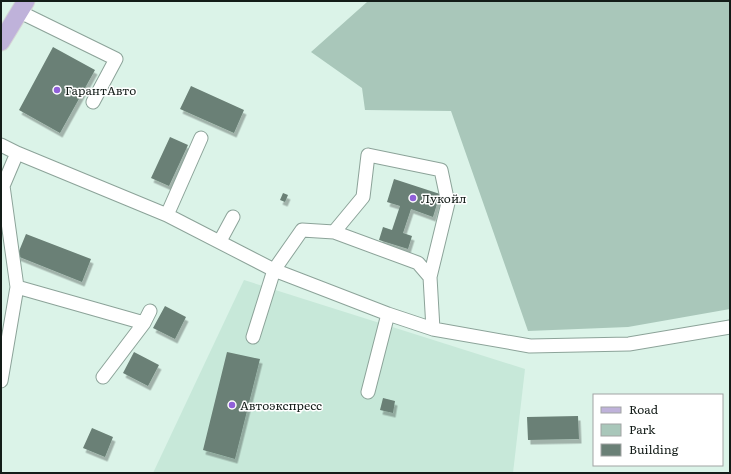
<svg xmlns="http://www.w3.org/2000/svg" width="731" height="474" font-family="Literata,serif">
<defs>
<filter id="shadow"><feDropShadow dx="2.5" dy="4.5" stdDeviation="0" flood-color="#0004"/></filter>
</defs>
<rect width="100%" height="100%" fill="#dbf3e8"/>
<path fill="#c7e8d9" d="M244 280 525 369 513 473H153Z"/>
<path fill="#a9c7ba" d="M367 1H730V309L628 327 528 331 451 111 365 110 362 88 311 52 367 2Z"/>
<path fill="#6a8076" filter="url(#shadow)" d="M53 47 95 70 60 133 19 110Z
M191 86 244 110 234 133 180 109Z
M170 137 188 145 169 186 151 178Z
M394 179 440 194 433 217 411 209 403 233 412 236 408 249 379 240 383 227 392 230 400 206 387 202Z
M283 193 288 195 285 202 280 200Z
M26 234 91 259 82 282 17 256Z
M165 306 186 317 175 339 153 328Z
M134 352 159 365 148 386 123 373Z
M227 352 260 359 235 459 203 450Z
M383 398 395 401 393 413 380 410Z
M578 416 579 439 528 440 527 417Z
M92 428 113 437 105 457 83 448Z"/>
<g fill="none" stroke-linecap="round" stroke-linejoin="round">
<defs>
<path id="minor" d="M20 12 116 59 93 102
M1 145 17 153 167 215 274 270 388 314 433 329 530 346 629 344 730 327
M167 215 201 138
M334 232 363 197 368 155 441 170 448 203 430 277
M220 241 233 217
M17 287 144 323
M253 337 274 270 302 230 334 232 418 263 430 277 433 329
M103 377 144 323 150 311
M1 381 17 287 3 186 17 153
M368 392 388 314"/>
<path id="major" d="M1 42 26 1"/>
</defs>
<use href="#minor" stroke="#8ca399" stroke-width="15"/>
<use href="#major" stroke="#d5d6d5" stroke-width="19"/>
<use href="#minor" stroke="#fff" stroke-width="13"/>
<use href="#major" stroke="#bfb2da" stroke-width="17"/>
</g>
<g fill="#9060d9" stroke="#fff" stroke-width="1.5">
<circle cx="57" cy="90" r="4"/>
<circle cx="413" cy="198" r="4"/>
<circle cx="232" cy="405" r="4"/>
</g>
<g text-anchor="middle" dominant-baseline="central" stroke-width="3" stroke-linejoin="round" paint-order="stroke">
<g font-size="12" fill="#131c18" stroke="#fff" text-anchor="start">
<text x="65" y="90">ГарантАвто</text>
<text x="421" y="198">Лукойл</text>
<text x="240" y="405">Автоэкспресс</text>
</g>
</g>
<rect width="731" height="474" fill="none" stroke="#131c18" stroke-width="4"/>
<rect x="593" y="394" width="130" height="72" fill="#ffffff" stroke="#a1a4a3"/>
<rect x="601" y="407" width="20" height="6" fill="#bfb2da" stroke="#a1a4a3"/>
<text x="629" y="414" font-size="12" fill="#131c18">Road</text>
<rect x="601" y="424" width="20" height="12" fill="#a9c7ba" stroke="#a1a4a3"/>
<text x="629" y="434" font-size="12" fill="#131c18">Park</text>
<rect x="601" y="444" width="20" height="12" fill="#6a8076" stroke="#a1a4a3"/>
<text x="629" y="454" font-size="12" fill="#131c18">Building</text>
</svg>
